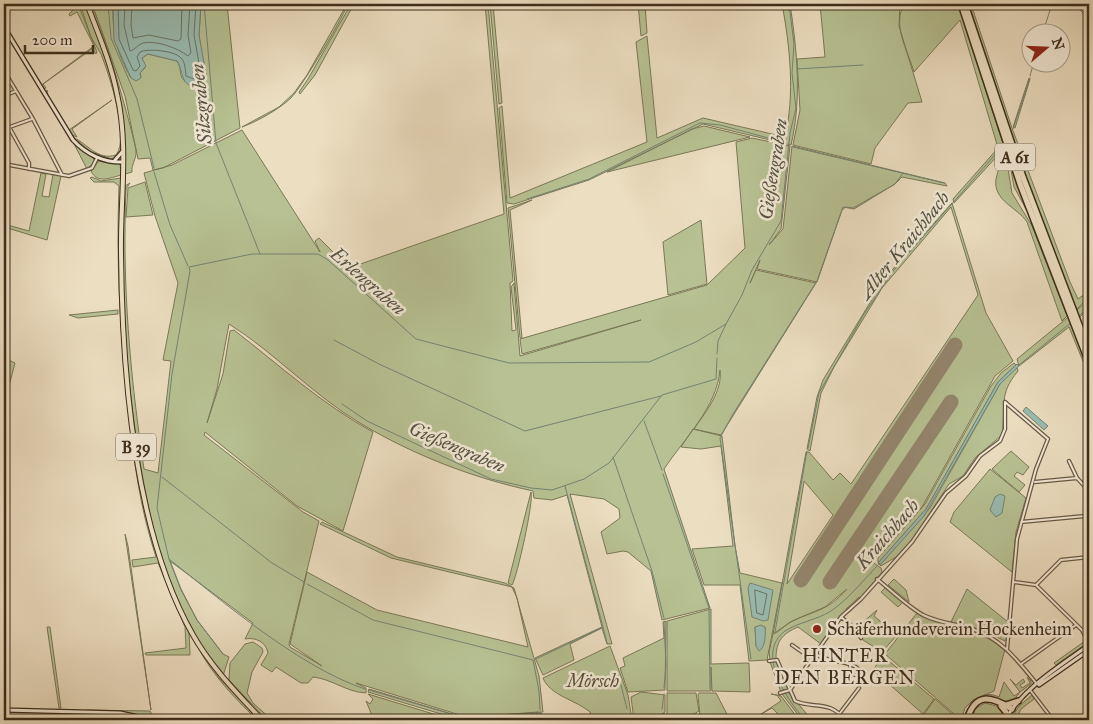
<svg xmlns="http://www.w3.org/2000/svg" width="1093" height="724" font-family="'IM FELL Great Primer',serif">
<rect width="100%" height="100%" fill="#ecdec1"/>
<filter id="stains"><feTurbulence type="fractalNoise" baseFrequency=".004" numOctaves="4"/><feColorMatrix values="0 0 0 0 .2 0 0 0 0 .09 0 0 0 0 .02 0 0 0 .5 -.17"/></filter>
<radialGradient id="worn" r=".72"><stop offset=".6" stop-color="#630" stop-opacity="0"/><stop offset="1" stop-color="#630" stop-opacity=".3"/></radialGradient>
<path fill="#b7c193" stroke="#7a7858" fill-rule="evenodd" d="M74 4H78L97 52 96 54 92 49 43 84 46 88 43 89 41 85 43 84 94 46 77 12 70 16 69 14 74 9Z
M80 4H86C103 50 128 103 120 153L112 159 91 152 74 138C87 143 97 161 116 155 130 138 109 74 101 54 98 48 94 43 91 37 87 26 84 15 80 4Z
M89 4C100 12 132 130 136 150 137 159 131 164 132 172L125 174C128 112 108 60 89 4Z
M92 4H113C112 32 117 54 131 78L141 76 140 73 145 68 142 58 148 54 177 61C184 71 175 82 195 84L205 77 199 35 201 4H227L240 128 163 168 153 170 150 158 138 159 125 96Z
M347 4C349 9 301 88 291 98 278 110 258 121 242 127L279 107 294 93 307 75Z
M351 4H354L315 75 300 94 299 92 308 79Z
M485 4H488L513 281 510 283 512 331 516 330 511 287 514 283 520 356 641 320 522 354 520 339 707 285 745 248 736 142 752 138 790 146 781 229 769 245 783 229 792 146 945 183 947 186 902 177 895 184 854 209 843 207 817 282 757 269 760 260 750 283 756 270 816 283 721 435 694 429C705 413 723 391 720 370 717 407 684 439 664 469L710 608 662 620 651 571 628 552 623 551 607 554 601 532 620 518 619 509 604 499 570 494 612 644H607L602 628 570 644 574 660 543 675 535 658 602 627 567 495 552 500 534 498 533 491C473 478 413 455 360 423 314 396 274 352 229 324L217 389 207 423 223 374 230 331 234 330C279 365 323 405 373 432L343 531 297 506 205 432 204 435 303 512 319 521 289 644 290 647 322 666 290 644 307 572 377 610 528 647 517 598 512 587 391 558 320 524 322 522 397 557 505 583 514 588 539 676 543 712 486 716 538 712 542 714 461 720 368 692 369 689 462 717 477 716 460 715 356 683 366 688V693C346 692 332 679 313 677L308 683H301L276 667 272 672 261 665 268 653C266 642 256 637 245 639L253 623 170 561 181 589 197 620 223 654 229 657 223 676C205 652 189 628 177 601 158 557 148 509 140 462 125 371 119 278 125 186L130 183 126 189C122 284 130 375 144 469L158 473 171 361 163 360 178 283 155 216 144 173 172 165 242 130 320 252 315 241 319 238 349 268 504 214Z
M490 4H493L502 103 499 104Z
M638 4H645L647 33 641 36Z
M782 4H790C797 50 802 99 791 145L703 124 589 180 514 204 507 203 499 108 502 106 510 198 647 142 636 42 647 36 657 138 703 118 785 137C795 95 790 46 782 4Z
M820 4H900L899 26 922 102 908 103 875 148 871 164 793 145 800 110 797 59 825 57Z
M905 4H958L1005 150 1012 193 1032 226 1067 316 1062 321 1027 222C1017 207 993 201 996 179 998 168 1003 165 1000 153L954 203 953 199 998 148 960 20 914 72C908 52 891 22 905 4Z
M969 4H971L1012 128 1070 282 1078 299 1089 291V297L1076 310 1026 178Z
M1029 78 1030 79 1015 128 1013 127Z
M47 90 48 96 69 130 112 100 72 129 77 137 70 134 46 93Z
M704 126 750 137 607 172 692 129Z
M72 140 94 159V162L87 169Z
M1009 159 1027 211 1014 187Z
M99 161 120 163 121 175C110 178 97 184 91 171Z
M41 173 46 174 42 196 49 197 53 174 61 176 47 240 4 227V224L29 231Z
M92 177 101 181 121 178V300L133 436 154 545 168 587 189 632 190 655H146L145 653 186 648 185 627 158 563 133 567 132 560 156 557C140 509 133 457 128 407 120 333 116 259 119 186L114 182H94L90 178Z
M145 182 153 215 126 217 128 188Z
M532 200 510 210 522 338H520L508 208Z
M952 203 986 313 1013 361 995 376 922 507 866 568 874 563 881 568 882 572 861 599 859 597 846 609 847 611 840 616 821 644 798 627C782 634 776 641 776 659L770 660 769 652 773 634C779 632 783 627 789 623 813 610 826 613 847 589L825 607 792 621 773 634 806 452H809L833 480 840 473 851 484 978 295 951 207 882 288 834 367 821 393 810 451 807 449 817 397 823 380 885 278ZM804 481 833 515 787 584 804 482Z
M701 220 707 284 668 295 663 242Z
M1089 300V309L1071 325 1089 370V376L1069 327 1019 366 1017 359Z
M118 310V314L78 318 69 315Z
M4 358 15 363 4 405Z
M1014 363 1016 365 998 382 926 509 878 563V558L925 504 991 386 1001 373Z
M1017 367 1018 371C998 395 1006 406 1002 435L975 458 963 476 949 484 912 540 896 557 881 566 880 565 930 508 1000 384Z
M693 429 722 436 735 546 740 573 782 583 767 660 749 661 740 585H704L692 549 733 546 721 446 701 449 681 447ZM755 627H765L763 645 756 646Z
M1011 451 1029 467 1023 475 1017 472 1014 476 1025 485 1019 492 992 469Z
M990 469 1026 498 1016 532 1012 572 950 522 954 512Z
M531 492C534 501 517 577 512 585L508 583Z
M125 534 128 546 151 710Z
M894 579 906 590 909 602 888 585Z
M886 587 903 602 898 607 881 592Z
M967 589 1008 622 1007 638 1005 641 982 630 951 622Z
M711 609V664L749 663 750 692 712 691 711 667V691H667V621Z
M877 610 874 616 897 635 882 652 863 640 855 629Z
M917 613C947 628 979 628 1005 649L994 691 973 700 965 708 961 720 885 654Z
M666 621 665 690 628 692 620 668 625 666 623 658 664 638 663 622Z
M47 627H50L61 708H59Z
M1085 641 1083 646 1056 665 1054 663Z
M253 642 262 648 263 652 252 672 247 693 253 703 272 720H268L263 716 229 680 230 663 245 644Z
M610 646 628 695 632 720H562L581 719 591 713C577 700 550 696 543 678Z
M198 647 220 679 258 719H256C234 697 212 675 198 647Z
M883 656 934 699 923 714 873 670Z
M776 661 788 689 781 692 770 662Z
M1027 677 1031 681V684L1020 692 1013 701C1002 703 993 696 981 698L966 720H962C969 705 981 688 999 697L1004 682 1014 696 1020 692 1010 679 1016 685 1023 679 1025 682 1020 685 1022 688 1030 683Z
M641 692 665 695V712L659 716 664 713 665 720H634L631 697Z
M788 692 812 720H802L782 694Z
M667 693H696L699 711 684 720 679 715 667 720Z
M699 693H716L730 720H711L700 716 698 695Z
M368 694 453 720H371V713L366 701 370 704 373 699Z
M771 694 781 696 799 720H784L772 708 758 716 781 701 777 695Z
M1032 695 1034 699 1021 709 1016 720H1010L1019 706Z
M935 699 959 720H920Z
M985 703 1000 707 1006 714 1003 720H972L975 709Z
M87 710 150 711 152 715 150 717 122 712Z
M544 716 545 720H494Z"/>
<path fill="#99bcb1" stroke="#748375" d="M113 4H201L199 35 206 74 204 80C180 96 184 70 177 61L148 54 142 58 146 66 140 73 141 78 136 81 131 78 114 40Z
M1017 364 1019 366 1000 384 924 516 880 565 878 563 926 509 998 382Z
M1026 407 1048 426 1044 430 1023 411Z
M1000 494 1005 496 1002 513 996 517 990 510 995 497Z
M750 583 773 590 768 620 763 621 752 617 748 588Z
M761 625 765 627C766 635 765 648 759 651L756 646 755 627Z"/>
<g fill="none" stroke-linecap="round" stroke-linejoin="round">
<path stroke="#6b7566" stroke-width="1" d="M118 4 119 39 133 70 136 71 140 66 137 57 140 52C148 48 174 51 180 57 186 62 185 70 186 76L194 79 201 75 194 35 196 4
M125 4 124 25 130 51C135 50 137 45 143 43 156 40 178 48 188 56L191 53 188 35 190 4
M132 4 131 25 133 38 149 35 178 41 181 39 182 4
M755 590 767 594 763 615 757 613Z"/>
<path stroke="#748375" stroke-width="1" d="M108 4 111 38 137 99 154 168
M204 4 216 143 260 254
M1074 4 1089 19
M1043 32 1052 4
M797 69 863 65
M1030 76 1034 62
M1013 129 1030 78
M793 147 944 183
M154 172 170 225 188 266
M527 199 589 179 700 123 720 125 772 139
M1079 316 1089 307
M334 340 379 364 525 431 661 396
M717 354 718 341 726 324 742 295 752 270 781 221 790 133 796 108 792 73 794 44 789 4
M1019 365 1072 322
M342 404 367 421 491 479 531 488 552 490 584 479 609 463 662 395 716 379 717 358
M644 421 662 470
M808 448 819 393 864 314 894 270 1000 149
M613 457 652 571 664 618
M663 474 709 608
M162 477 272 563 304 582
M169 559C223 602 301 668 365 689
M307 584 373 620 533 660 539 691 540 710
M709 610 710 689
M603 627 607 643
M775 632 807 451
M223 654 197 620 181 590 169 559 157 508 172 374 190 271 189 267 252 254H318L328 260 416 339 509 363 649 362 696 342 726 324
M536 659 603 627 565 486
M751 659 720 438 733 414 817 281 842 210 846 207 853 208 895 184 903 173
M620 681 627 709
M664 688 666 666 664 622
M369 690 465 718 540 713
M662 709 664 694
M805 720C787 700 755 653 785 631 799 622 817 620 831 611 850 598 864 579 880 563"/>
<path stroke="#94866e" stroke-width="15" d="M801 580 955 345
M830 582 951 402"/>
<defs>
<path id="street" d="M4 71 33 119 62 175
M4 96 16 91
M9 127 29 163V169
M4 129 32 119
M4 164 69 176 92 168 97 158
M1005 402 1048 439 1036 469 1017 539 1007 649
M1069 461 1077 478 1089 491
M1035 482 1077 478
M1021 522 1085 516 1089 513
M877 579C892 591 907 606 923 615 939 623 956 624 972 629 1001 638 1018 661 1036 683
M1014 582 1036 585 1089 637
M1037 584 1061 560 1089 557
M841 617 853 627 861 638
M1083 632 1089 642
M792 645 812 659
M816 654C828 664 852 659 860 671L858 676 851 673 850 665
M769 661 777 660 795 701C813 709 832 700 844 720
M1021 664 1076 625
M1030 690 1053 720
M780 693 790 690 841 617 861 599 912 542 946 493 966 476 980 456 1000 441 1005 429V402
M840 713 859 688"/>
<path id="secondary" d="M4 27 73 140C86 154 104 163 123 162
M115 160 123 151
M1039 685 1089 650
M4 710 120 713 153 720
M1005 720C1023 688 1060 666 1089 645"/>
<path id="primary" d="M87 4C98 33 111 63 117 94 129 146 120 201 121 253 122 371 134 532 193 635 211 667 237 693 262 720"/>
<path id="highway" d="M961 4 1020 184 1089 363
M965 4 1023 177 1089 351
M1007 153 1008 165
M1006 705 1018 701
M1001 706 1006 712 1007 718
M967 720C975 692 991 696 1012 709"/>
</defs>
<use href="#street" stroke="#695a45" stroke-width="4.5"/>
<use href="#secondary" stroke="#3d2e1c" stroke-width="5.5"/>
<use href="#primary" stroke="#3d2e1c" stroke-width="6"/>
<use href="#highway" stroke="#3d2e1c" stroke-width="8"/>
<use href="#street" stroke="#f3ead7" stroke-width="2"/>
<use href="#secondary" stroke="#f3ead7" stroke-width="3"/>
<use href="#primary" stroke="#ecdec1" stroke-width="4"/>
<use href="#highway" stroke="#ecdec1" stroke-width="5"/>
</g>
<circle fill="#8f2418" stroke="#f3ead7" stroke-width="2" cx="817" cy="629" r="5"/>
<g text-anchor="middle" dominant-baseline="central" stroke-width="5" stroke-linejoin="round" paint-order="stroke">
<g fill="#f3ead7" stroke="#746654" stroke-width="1">
<rect x="995" y="143.5" width="40" height="27" rx="4"/>
<rect x="116" y="433.5" width="40" height="27" rx="4"/>
</g>
<g font-size="16" font-weight="bold" fill="#3d2e1c">
<text x="1015" y="157">A 61</text>
<text x="136" y="447">B 39</text>
</g>
<g font-size="18" fill="#3d2e1c" stroke="#f3ead7" text-anchor="start">
<text x="827" y="629">Schäferhundeverein Hockenheim</text>
</g>
<g font-size="18" font-style="italic" fill="#554b34" stroke="#f3ead7">
<text x="593" y="681">Mörsch</text>
</g>
<g font-size="19" font-style="italic" fill="#545241" stroke="#f3ead7">
<text transform="translate(201 104) rotate(-96)">Silzgraben</text>
<text transform="translate(773 169) rotate(-81)">Gießengraben</text>
<text transform="translate(904 245) rotate(-51)">Alter Kraichbach</text>
<text transform="translate(368 281) rotate(41)">Erlengraben</text>
<text transform="translate(457 447) rotate(23)">Gießengraben</text>
<text transform="translate(887 534) rotate(-49)">Kraichbach</text>
</g>
<g font-size="19" letter-spacing="1" fill="#3d2e1c" stroke="#f3ead7">
<text x="845" y="655">HINTER<tspan x="845" dy="22">DEN BERGEN</tspan></text>
</g>
</g>
<rect width="1093" height="724" fill="none" stroke="#ecdec1" stroke-width="20"/>
<rect x="5" y="5" width="1083" height="714" fill="none" stroke="#3d2e1c" stroke-width="2.5"/>
<rect x="10" y="10" width="1073" height="704" fill="none" stroke="#3d2e1c"/>
<g transform="translate(1046 48) rotate(71)"><circle r="24" fill="#f3ead7" stroke="#aa9f8c"/>
<path d="M0-4L9 19L0 12L-9 19Z" fill="#8f2418"/>
<text y="-8" font-size="14" font-weight="bold" text-anchor="middle" fill="#3d2e1c">N</text>
</g>
<path d="M25 45v8h68v-8" fill="none" stroke="#3d2e1c" stroke-width="2.5"/>
<text x="32" y="45" font-size="15" fill="#3d2e1c" stroke="#f3ead7" stroke-width="4" paint-order="stroke">200 m</text>
<rect width="100%" height="100%" filter="url(#stains)"/>
<rect width="100%" height="100%" fill="url(#worn)"/>
</svg>
